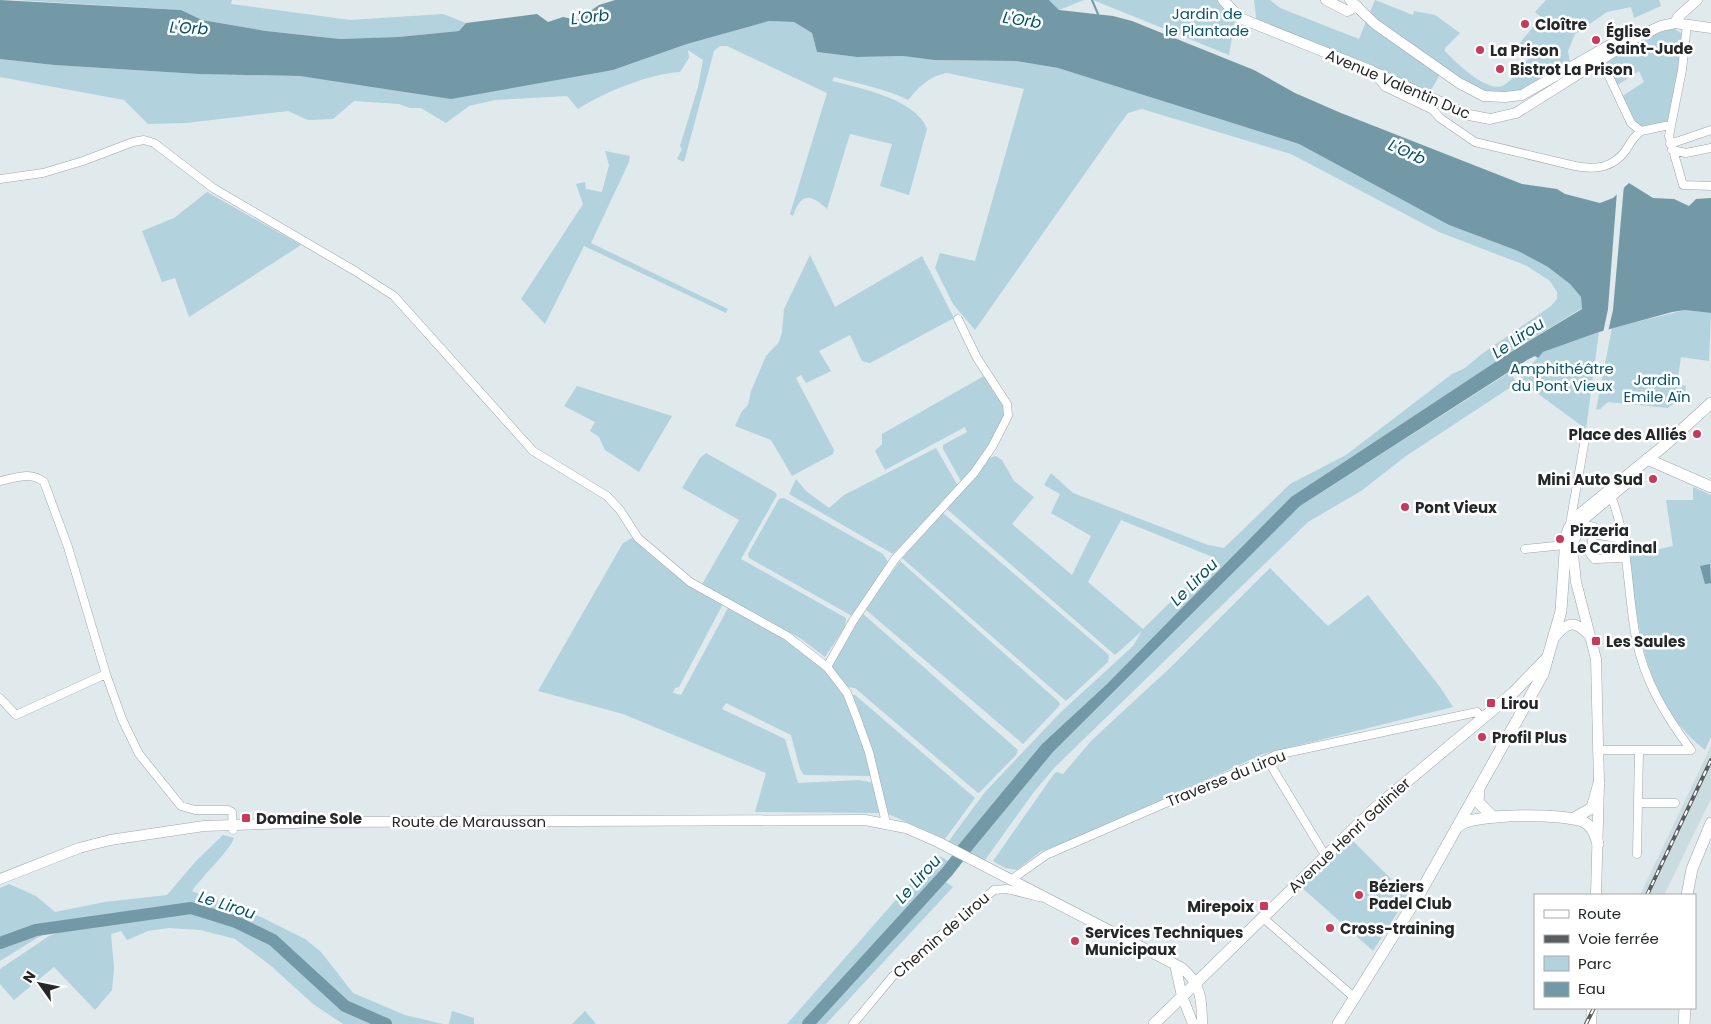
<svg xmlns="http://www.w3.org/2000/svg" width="1711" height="1024" font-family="Poppins,sans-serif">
<rect width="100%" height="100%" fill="#e0e9ec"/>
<path fill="#cbdce1" d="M1711 746V799L1664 895H1640Z"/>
<path fill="#b2d2de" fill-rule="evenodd" d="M17 0H232L231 4 350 20 443 14 466 23 459 31 398 37 340 39 266 31 202 20 181 10Z
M1049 0H1084L1059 10Z
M1093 0H1218L1235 20 1229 55Z
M1254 0H1270L1280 8 1359 39 1375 0 1413 15 1414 11 1435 15 1460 33 1445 48V51C1455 62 1489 95 1504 85 1514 79 1521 67 1528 59L1516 48 1541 17 1535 12 1546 0H1659L1661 6 1634 18 1631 7 1607 12 1575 34 1568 51 1571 69 1530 92 1493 97 1442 71 1427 97 1257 25Z
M769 21 794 22 812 33 817 52 857 57 903 56 934 60 1016 61 1058 68 1299 144 1449 225 1518 251 1548 267 1570 284 1581 297 1582 308 1506 355 1291 497 1107 684 1042 744 957 847 948 842 985 792 1060 713 1133 646 1142 631 1115 655 947 509 989 458 996 456 1002 460 1014 481 1034 497 1012 524 1072 575 1091 536 1051 513 1060 494 1044 485 1051 473 1073 493 1208 545 1224 548 1290 484 1346 455 1452 374 1465 368 1483 353 1551 306 1557 299V292L1550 281 1527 266 1439 232 1291 154 1142 109 1128 113 1119 125 975 330 953 304 935 268 940 253 975 261 1024 89 947 73C929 76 920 86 908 100 893 91 852 82 834 77L832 81C860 88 916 99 927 129L909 195 880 186 892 144 850 134 827 209C810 193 801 193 793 216L790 214 827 93 727 46H720L714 51 684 162 677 159 682 149 680 146 698 87 703 60 688 50 689 58 680 72C648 74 605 92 578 109L567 96 495 100 469 106 446 123 421 108H410L399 104 354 101 333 119 308 120 288 111 186 123 148 124 124 100 0 77V59L54 65 198 74 300 76 613 70 687 44ZM1121 520 1215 558 1143 629 1088 582Z
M1667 29H1675L1685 36 1670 125 1641 131 1618 99 1644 82 1639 71 1613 88 1605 63 1651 36Z
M605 151 630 156 629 162 591 243 728 309 726 313 584 246 545 324 521 299 583 204 576 184 585 182 586 189 602 192 609 165Z
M207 192 301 245 189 317 175 278 162 282 142 231 174 218Z
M810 255 835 307 922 256 954 318 870 363 862 361 850 335 819 351 831 371 806 383 801 375 796 378 834 450 833 454 792 476 771 440 735 426 742 411 748 405 751 391 766 356 779 342 782 332 784 309Z
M1685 310 1711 313 1709 361 1681 357 1677 384 1686 386 1685 394 1668 408 1608 402 1600 409 1596 410 1612 328Z
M1599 332 1586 429 1518 379 1543 352Z
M1510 372 1517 383 1406 456 1361 491 1308 522 1055 767 1033 793 985 860 968 855 1053 752 1300 506Z
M984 376 1008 412 1003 429 962 483 943 449V445L967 432 965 427 885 470 875 451 882 444V434Z
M577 386 672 416 639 472 605 450 599 437 590 431 595 422 564 406Z
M936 448 958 486 893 554 789 494 796 479 806 491 829 508 844 495Z
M706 453 775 492 777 495 741 559 846 618 845 627 825 657 800 638 701 586 739 520 682 488 700 458Z
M1693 487 1711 495V737L1705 750C1697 743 1689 737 1683 729 1641 684 1637 614 1629 556L1673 546 1666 500H1693Z
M784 498 883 554 888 562 852 616 749 558 748 554 779 499Z
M943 513 1109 655 1108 662 1066 701 902 558Z
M632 538C660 565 689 586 723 604L679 687 675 688 673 693 681 695 728 608C769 622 820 657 843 694 858 717 866 749 872 776L804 775 800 769 791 735 726 703 722 709 785 739 798 783 859 780 874 783 880 813 755 812 766 773 623 714 538 691 623 543Z
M900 561 1059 702 1060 705 1023 744 865 609Z
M1270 568 1328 626 1368 595 1440 687 1453 707 1263 754 1089 833 1040 852 1017 870 1005 868 993 861 1054 774 1057 772 1063 774 1092 740 1172 666Z
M862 613 1018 750 1016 755 980 792 978 793 855 688 846 687 832 668 835 657Z
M851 695H855L975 798 945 839 888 814 857 705Z
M223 835 234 838C231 849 200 879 192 891L261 917 305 939 321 952 353 993 405 1015 443 1024H343L313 1004 270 965 235 939 224 936 200 930 169 928 148 931 127 940 121 931 111 934 114 968 112 990 95 1010 54 967 14 1000 0 984V969L49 936 65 930 186 908 185 906 69 923 37 938 0 961V888L9 884 36 896 55 912 105 902 167 895 196 861Z
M1349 837 1408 896 1373 951 1300 886Z
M936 854 950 862 874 948 879 953 946 882 953 887 826 1024H787Z
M452 1011 474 1018V1024H449Z
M585 1011 596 1024H572Z"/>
<path fill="#7399a6" d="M0 0 181 10 202 20 266 31 340 39 398 37 459 31 466 23 537 14 548 22 563 17 577 20 599 5 615 0H1049L1059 10 1113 16 1132 21 1254 70 1295 93 1341 113 1522 184 1557 189 1565 194 1600 203 1613 198 1629 183 1653 198 1674 199 1689 206 1696 199 1711 198V313L1685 310 1672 312 1599 332 1543 352 1538 358 1535 356 1527 360 1300 506 1053 752 968 855 956 848 1042 744 1107 684 1291 497 1506 355 1582 309 1581 297 1570 284 1548 267 1518 251 1449 225 1299 144 1058 68 1016 61 934 60 903 56 857 57 817 52 812 33 794 22 769 21 687 44 613 70 451 99 300 76 198 74 54 65 0 59Z
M1710 564 1711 583 1705 584 1700 566Z"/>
<path fill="#e0e9ec" d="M1624 185 1613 310 1608 332 1603 333 1608 309 1617 191Z"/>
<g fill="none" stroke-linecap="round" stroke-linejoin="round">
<path stroke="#7399a6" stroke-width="2" d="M1092 0 1098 14"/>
<path stroke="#7399a6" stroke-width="12" d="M0 943 36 930 191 908 236 922 273 940 345 1006 386 1024
M808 1024 947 872 968 845"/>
<defs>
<path id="street" d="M1687 24 1682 70 1669 136 1683 185 1711 186
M1605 68 1631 123 1641 131
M1374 73 1385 87 1433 110 1440 118 1475 142 1575 166C1596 170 1613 168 1626 150 1630 143 1634 136 1641 131
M1641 131 1670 125
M1670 144 1711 130
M1672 150 1686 153 1711 148
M0 179 43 173 83 161 133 142 144 140 154 143 213 188 355 271 394 296 533 451 607 496 620 510 638 538 690 582 787 636 827 667
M0 481C16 478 30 471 44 482L68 547 106 674 122 719 139 754 181 806 195 810H228L232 812 233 830
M1611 496C1629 541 1627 591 1636 638 1644 681 1666 716 1691 750
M1570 524 1585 439 1591 434 1598 437
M1580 524 1594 527 1590 554 1594 559 1626 558
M1593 534 1623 539
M1525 549 1565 545
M0 698 16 715 106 674
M1598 750H1691
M1267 759 1325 855
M1638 803H1675
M886 823 869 752 856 716 847 693 827 667 853 621 895 559 974 473 992 447 1008 416 1007 404 977 358 958 319
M1637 854 1639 751
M1011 880 1046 855 1276 755 1477 712 1483 718
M1262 917 1355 998
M853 1024 893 976 994 890 1007 889 1039 897"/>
<path id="secondary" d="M1223 0 1240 18 1372 71 1469 115 1490 119 1516 113 1637 37 1661 26 1675 23 1711 28
M1326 0 1347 11 1357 6
M1350 0 1375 24 1459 83 1484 96 1505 97 1522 95 1629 34 1637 37
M1675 23 1678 17 1697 0
M1555 637C1568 620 1576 621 1590 636
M0 879 79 848 110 840 204 826 323 822 865 820 906 828 938 842 1182 968C1201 984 1202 1000 1202 1024
M1596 895 1599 783 1596 659 1576 582 1572 545 1583 520 1627 483
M1175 965 1182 996 1193 1024
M1591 1024 1592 1008"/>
<path id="primary" d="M1647 459 1711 487
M1479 789 1478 802 1492 816
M1574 818 1592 808 1599 783
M1459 826C1472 813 1567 813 1584 822 1593 827 1595 834 1598 844
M1687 895 1692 869 1711 823
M1154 1024 1374 809 1513 693 1546 659
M1338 1024 1420 893 1543 674 1561 611 1566 537 1569 528 1579 515 1665 445 1711 403
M1684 1024 1685 1008"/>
</defs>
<use href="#street" stroke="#9fa7aa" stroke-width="9"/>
<use href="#secondary" stroke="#9fa7aa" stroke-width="11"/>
<use href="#primary" stroke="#9fa7aa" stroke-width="12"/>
<use href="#street" stroke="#fff" stroke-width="8"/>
<use href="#secondary" stroke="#fff" stroke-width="10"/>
<use href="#primary" stroke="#fff" stroke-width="11"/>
<defs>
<path id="rail" d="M1647 895 1711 760
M1586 1024 1594 1008"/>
</defs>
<use href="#rail" stroke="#595d5f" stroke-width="4"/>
<use href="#rail" stroke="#fff" stroke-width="2" stroke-dasharray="5.5" stroke-linecap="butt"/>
</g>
<g fill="#c93959" stroke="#fff" stroke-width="2">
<circle cx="1525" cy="24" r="5"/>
<circle cx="1596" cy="40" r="5"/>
<circle cx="1480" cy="50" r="5"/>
<circle cx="1500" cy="69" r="5"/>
<circle cx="1697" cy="434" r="5"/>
<circle cx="1653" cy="479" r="5"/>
<circle cx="1405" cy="507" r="5"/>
<circle cx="1560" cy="539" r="5"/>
<rect x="1591" y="636" width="10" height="10" rx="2.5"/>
<rect x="1486" y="698" width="10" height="10" rx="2.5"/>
<circle cx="1482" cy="737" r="5"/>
<rect x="241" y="813" width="10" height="10" rx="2.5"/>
<circle cx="1359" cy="895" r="5"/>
<rect x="1259" y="901" width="10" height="10" rx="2.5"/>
<circle cx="1330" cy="928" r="5"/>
<circle cx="1075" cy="941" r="5"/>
</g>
<g text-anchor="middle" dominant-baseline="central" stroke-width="5" stroke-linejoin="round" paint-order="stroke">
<g font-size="15" fill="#06576c" stroke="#fff">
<text x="1207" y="13">Jardin de<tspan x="1207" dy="17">le Plantade</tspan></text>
<text x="1562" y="368">Amphithéâtre<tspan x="1562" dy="17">du Pont Vieux</tspan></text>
<text x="1657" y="379">Jardin<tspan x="1657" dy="17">Emile Aïn</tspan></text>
</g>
<g font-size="15" font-weight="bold" fill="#252829" stroke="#fff" text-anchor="start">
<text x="1535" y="24">Cloître</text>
<text x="1606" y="31">Église<tspan x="1606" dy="17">Saint-Jude</tspan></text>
<text x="1490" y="50">La Prison</text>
<text x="1510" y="69">Bistrot La Prison</text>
<text x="1687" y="434" text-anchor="end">Place des Alliés</text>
<text x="1643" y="479" text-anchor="end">Mini Auto Sud</text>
<text x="1415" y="507">Pont Vieux</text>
<text x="1570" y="530">Pizzeria<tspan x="1570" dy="17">Le Cardinal</tspan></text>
<text x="1606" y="641">Les Saules</text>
<text x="1501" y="703">Lirou</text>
<text x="1492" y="737">Profil Plus</text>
<text x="256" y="818">Domaine Sole</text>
<text x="1369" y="886">Béziers<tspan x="1369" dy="17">Padel Club</tspan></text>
<text x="1254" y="906" text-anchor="end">Mirepoix</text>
<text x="1340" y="928">Cross-training</text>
<text x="1085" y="932">Services Techniques<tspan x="1085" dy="17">Municipaux</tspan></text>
</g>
<g font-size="15" fill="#252829" stroke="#fff">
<text transform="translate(1398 84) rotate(23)">Avenue Valentin Duc</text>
<text transform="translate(1226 778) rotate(-22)">Traverse du Lirou</text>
<text x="469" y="821">Route de Maraussan</text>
<text transform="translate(1349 835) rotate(-43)">Avenue Henri Galinier</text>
<text transform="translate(941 935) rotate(-41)">Chemin de Lirou</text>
</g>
<g font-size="16" font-style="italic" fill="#005368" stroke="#fff">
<text transform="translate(590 17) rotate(-6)">L'Orb</text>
<text transform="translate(1022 20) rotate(9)">L'Orb</text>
<text transform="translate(189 28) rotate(3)">L'Orb</text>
<text transform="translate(1407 152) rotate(25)">L'Orb</text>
<text transform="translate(1518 338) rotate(-34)">Le Lirou</text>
<text transform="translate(1194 582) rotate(-45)">Le Lirou</text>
<text transform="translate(918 879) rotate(-48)">Le Lirou</text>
<text transform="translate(227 905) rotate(18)">Le Lirou</text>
</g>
</g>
<rect x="1534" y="894" width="162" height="115" fill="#ffffff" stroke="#a8a9a9"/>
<rect x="1544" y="910" width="25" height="8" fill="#ffffff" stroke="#a8a9a9"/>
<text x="1578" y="919" font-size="15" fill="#252829">Route</text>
<rect x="1544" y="935" width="25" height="8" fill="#595d5f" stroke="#a8a9a9"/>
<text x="1578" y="944" font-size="15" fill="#252829">Voie ferrée</text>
<rect x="1544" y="956" width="25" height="15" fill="#b2d2de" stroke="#a8a9a9"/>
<text x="1578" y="969" font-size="15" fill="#252829">Parc</text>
<rect x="1544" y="982" width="25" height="15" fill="#7399a6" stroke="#a8a9a9"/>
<text x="1578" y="994" font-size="15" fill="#252829">Eau</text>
<g transform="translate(40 984) rotate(303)" stroke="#ffffff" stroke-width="4" paint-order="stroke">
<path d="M0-4L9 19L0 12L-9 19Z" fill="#252829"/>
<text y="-8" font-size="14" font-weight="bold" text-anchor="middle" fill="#252829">N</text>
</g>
</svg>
